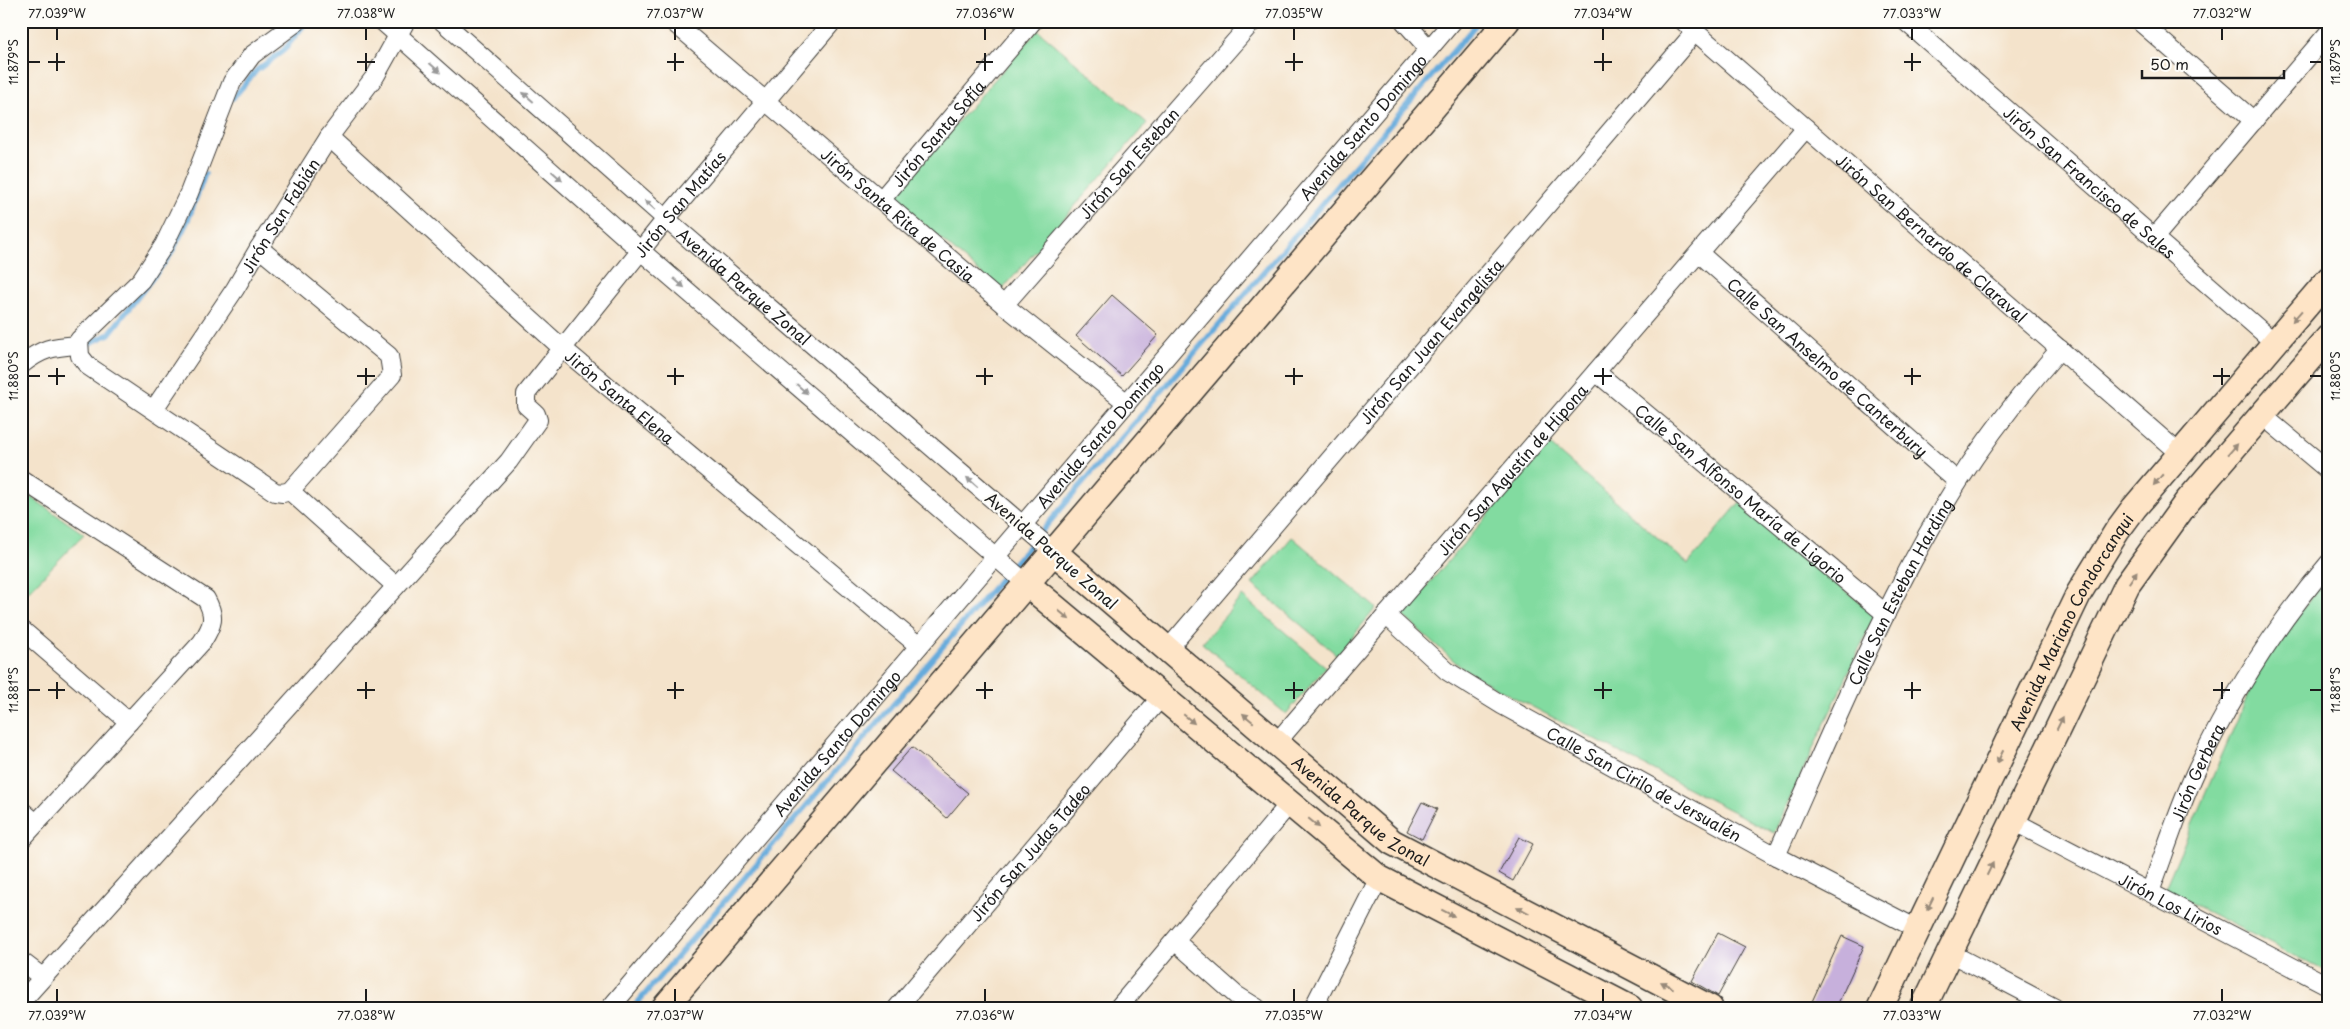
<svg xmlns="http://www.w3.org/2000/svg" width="2350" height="1029" font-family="'Playpen Sans',sans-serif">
<rect width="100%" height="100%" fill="#fdfcf7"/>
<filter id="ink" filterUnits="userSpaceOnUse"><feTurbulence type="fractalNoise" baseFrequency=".02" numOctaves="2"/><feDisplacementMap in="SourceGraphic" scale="10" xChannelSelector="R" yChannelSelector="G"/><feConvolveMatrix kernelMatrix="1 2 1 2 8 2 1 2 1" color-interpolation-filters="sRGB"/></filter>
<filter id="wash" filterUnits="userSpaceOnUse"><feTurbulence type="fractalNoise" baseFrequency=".0096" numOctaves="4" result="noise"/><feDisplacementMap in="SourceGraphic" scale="20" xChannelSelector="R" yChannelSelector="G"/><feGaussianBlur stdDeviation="1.12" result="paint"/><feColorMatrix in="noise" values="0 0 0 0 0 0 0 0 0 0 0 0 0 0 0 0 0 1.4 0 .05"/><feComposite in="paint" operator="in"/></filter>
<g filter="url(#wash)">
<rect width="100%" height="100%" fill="#f4e3cb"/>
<path fill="#82dba0" stroke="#4f7c5e" d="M1038 30 1147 123 1001 291 892 197Z
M1549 444 1688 564 1740 502 1875 615 1774 833 1500 690 1462 668 1402 615Z
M21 490 84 534 21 599Z
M1292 537 1376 608 1337 655 1252 584Z
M2329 576V973L2164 890 2256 676 2271 648Z
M1242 596 1326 667 1286 714 1202 643Z"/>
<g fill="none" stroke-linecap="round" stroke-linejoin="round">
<path stroke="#66abdc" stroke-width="5.5" d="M233 98 257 70 284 50 307 21
M82 347 109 334 171 254 188 220 205 174
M633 1008 1479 21"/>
</g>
<g id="blocks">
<path fill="#c7b0dc" d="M1112 295 1158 335 1122 376 1076 336Z
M912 747 968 793 947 818 891 771Z
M1422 802 1437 809 1422 839 1407 831Z
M1519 837 1533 844 1513 881 1499 873Z
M1718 933 1745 947 1718 996 1692 981Z
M1842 936 1864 946 1836 1008H1809Z"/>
</g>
</g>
<g filter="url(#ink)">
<use href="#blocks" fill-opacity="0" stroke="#3c3a36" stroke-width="1"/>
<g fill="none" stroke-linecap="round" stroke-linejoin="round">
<defs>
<g id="street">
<path d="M382 21 641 251 1027 584"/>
<path id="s1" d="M442 21 666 219 1054 552"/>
<path id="s2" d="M672 21 1004 305 1127 403"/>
<path d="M1404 21 1429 49"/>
<path id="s3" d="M1683 21 2180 454"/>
<path id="s4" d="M1905 21 2275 343"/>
<path d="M2139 21 2254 121"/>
<path id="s5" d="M329 137 562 348 919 646"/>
<path id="s6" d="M881 200 1033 21"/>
<path d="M2154 238 2329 32"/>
<path d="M259 248 389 356 392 375 290 491 283 493 275 492 88 366 80 356 79 340 141 280 164 245 189 193 232 82 252 55 298 21"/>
<path id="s7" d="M1699 253 1958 482"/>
<path id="s8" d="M1004 305 1253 21"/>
<path d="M21 365C42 348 52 347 78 345"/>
<path id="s9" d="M1596 372 1886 614"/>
<path id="s10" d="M154 409 235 289 259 248 329 137 376 75 406 21"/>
<path d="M2262 415 2329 471"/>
<path d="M21 479 206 599C216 617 213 625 202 642L21 840"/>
<path d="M290 491 396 586"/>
<path id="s11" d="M1386 615 1447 671 1502 705 1776 856 1917 929"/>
<path d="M21 629 129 722"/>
<path id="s12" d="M1168 649 1695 32"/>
<path id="s13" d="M1277 742 1806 128"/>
<path d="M21 810 36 823"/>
<path id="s14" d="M2013 821 2329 986"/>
<path id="s15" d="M1776 856C1832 731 1886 597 1959 481 1989 434 2023 391 2060 349"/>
<path id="s16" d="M2150 892C2165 852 2178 810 2196 771 2231 696 2275 626 2329 563"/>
<path d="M1175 941 1236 995 1257 1008"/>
<path d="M1950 953 2055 1008"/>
<path d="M21 961 42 977"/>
<path id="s17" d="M21 1002 509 461 538 420 536 414 526 405V394L666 219 833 21"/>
<path id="s18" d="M610 1008 1453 21"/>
<path id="s19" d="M897 1008 1162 696"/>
<path d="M1118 1008 1290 803"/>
<path d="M1313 1008 1379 878"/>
</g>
<g id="secondary">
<path id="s20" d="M1054 552 1392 842 1710 1008"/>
<path d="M1027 584 1379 878 1630 1008"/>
<path d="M664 1008 1507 21"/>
<path id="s21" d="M1880 1008 2079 593 2117 531 2134 508 2329 279"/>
<path d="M1923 1008 2127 585 2186 503 2329 337"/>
</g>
</defs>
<use href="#street" stroke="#3c3a36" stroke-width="20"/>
<use href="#secondary" stroke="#3c3a36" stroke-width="28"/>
<use href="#street" stroke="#fff" stroke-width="18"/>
<use href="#secondary" stroke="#fee4c6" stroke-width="25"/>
</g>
<defs><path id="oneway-solid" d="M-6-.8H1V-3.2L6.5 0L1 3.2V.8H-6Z" transform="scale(1.25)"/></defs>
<g fill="#999">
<use href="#oneway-solid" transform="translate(435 68) rotate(42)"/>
<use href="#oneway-solid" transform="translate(528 97) rotate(-139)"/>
<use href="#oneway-solid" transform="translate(557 176) rotate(42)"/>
<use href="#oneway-solid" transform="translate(650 205) rotate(-139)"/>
<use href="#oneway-solid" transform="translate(679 283) rotate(41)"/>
<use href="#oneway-solid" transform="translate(802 389) rotate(41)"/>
<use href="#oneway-solid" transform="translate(972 482) rotate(-139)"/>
</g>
<g fill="#988a7a">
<use href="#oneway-solid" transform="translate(2297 316) rotate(131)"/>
<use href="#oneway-solid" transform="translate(2233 449) rotate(-49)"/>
<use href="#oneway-solid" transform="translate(2158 480) rotate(130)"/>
<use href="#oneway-solid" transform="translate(2133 577) rotate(-56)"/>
<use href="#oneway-solid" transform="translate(1064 615) rotate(40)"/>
<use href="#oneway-solid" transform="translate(1248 718) rotate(-140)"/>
<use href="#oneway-solid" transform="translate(1189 719) rotate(40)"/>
<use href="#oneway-solid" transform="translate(2060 723) rotate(-64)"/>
<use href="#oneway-solid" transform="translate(2000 757) rotate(116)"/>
<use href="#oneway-solid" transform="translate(1314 823) rotate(40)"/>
<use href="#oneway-solid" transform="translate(1990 869) rotate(-64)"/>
<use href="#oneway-solid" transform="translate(1930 904) rotate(116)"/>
<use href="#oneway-solid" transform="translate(1523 910) rotate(-152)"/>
<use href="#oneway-solid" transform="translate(1448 913) rotate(27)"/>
<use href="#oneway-solid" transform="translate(1667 985) rotate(-152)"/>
</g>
</g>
<path fill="none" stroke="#1c1c1c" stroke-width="2" d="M57 28V40M366 28V40M675 28V40M985 28V40M1294 28V40M1603 28V40M1912 28V40M2222 28V40M57 53V71M366 53V71M675 53V71M985 53V71M1294 53V71M1603 53V71M1912 53V71M28 62H40M48 62H65M357 62H375M667 62H684M976 62H993M1285 62H1303M1594 62H1612M1904 62H1921M2310 62H2322M57 368V385M366 368V385M675 368V385M985 368V385M1294 368V385M1603 368V385M1912 368V385M2222 368V385M28 376H40M48 376H65M357 376H375M667 376H684M976 376H993M1285 376H1303M1594 376H1612M1904 376H1921M2213 376H2230M2310 376H2322M57 682V699M366 682V699M675 682V699M985 682V699M1294 682V699M1603 682V699M1912 682V699M2222 682V699M28 690H40M48 690H65M357 690H375M667 690H684M976 690H993M1285 690H1303M1594 690H1612M1904 690H1921M2213 690H2230M2310 690H2322M57 989V1002M366 989V1002M675 989V1002M985 989V1002M1294 989V1002M1603 989V1002M1912 989V1002M2222 989V1002"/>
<g text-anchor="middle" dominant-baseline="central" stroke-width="4.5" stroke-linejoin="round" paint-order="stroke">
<g font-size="16" fill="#1c1c1c" stroke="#fdfcf7">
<text stroke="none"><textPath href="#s18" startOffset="1159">Avenida Santo Domingo</textPath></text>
<text stroke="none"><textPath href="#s6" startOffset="88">Jirón Santa Sofía</textPath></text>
<text stroke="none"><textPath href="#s8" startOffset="189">Jirón San Esteban</textPath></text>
<text stroke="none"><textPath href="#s4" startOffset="245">Jirón San Francisco de Sales</textPath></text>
<text stroke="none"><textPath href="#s17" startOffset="1054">Jirón San Matías</textPath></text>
<text stroke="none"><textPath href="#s2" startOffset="298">Jirón Santa Rita de Casia</textPath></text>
<text stroke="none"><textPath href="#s10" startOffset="231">Jirón San Fabián</textPath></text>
<text stroke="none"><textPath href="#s3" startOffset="330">Jirón San Bernardo de Claraval</textPath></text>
<text stroke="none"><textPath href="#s1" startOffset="402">Avenida Parque Zonal</textPath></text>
<text stroke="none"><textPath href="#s12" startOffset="405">Jirón San Juan Evangelista</textPath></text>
<text stroke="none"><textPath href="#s7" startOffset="172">Calle San Anselmo de Canterbury</textPath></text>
<text stroke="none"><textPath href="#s5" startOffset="390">Jirón Santa Elena</textPath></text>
<text stroke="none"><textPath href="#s18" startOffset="754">Avenida Santo Domingo</textPath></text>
<text stroke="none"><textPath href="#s13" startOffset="360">Jirón San Agustín de Hipona</textPath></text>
<text stroke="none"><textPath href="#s9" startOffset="189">Calle San Alfonso María de Ligorio</textPath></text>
<text transform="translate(1052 550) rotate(41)">Avenida Parque Zonal</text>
<text stroke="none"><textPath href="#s15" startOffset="292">Calle San Esteban Harding</textPath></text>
<text stroke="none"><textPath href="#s21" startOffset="431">Avenida Mariano Condorcanqui</textPath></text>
<text stroke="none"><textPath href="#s18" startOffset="349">Avenida Santo Domingo</textPath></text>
<text stroke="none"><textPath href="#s16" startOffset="129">Jirón Gerbera</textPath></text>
<text stroke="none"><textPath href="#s11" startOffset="310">Calle San Cirilo de Jersualén</textPath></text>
<text stroke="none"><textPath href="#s20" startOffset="402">Avenida Parque Zonal</textPath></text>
<text stroke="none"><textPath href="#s19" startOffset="205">Jirón San Judas Tadeo</textPath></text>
<text stroke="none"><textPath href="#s14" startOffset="178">Jirón Los Lirios</textPath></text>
</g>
</g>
<rect width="2350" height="1029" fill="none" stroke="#fdfcf7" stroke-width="55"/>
<path d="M2142 70v8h142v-8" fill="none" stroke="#1c1c1c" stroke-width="2.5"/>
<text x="2150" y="70" font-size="15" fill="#1c1c1c" stroke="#fdfcf7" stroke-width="4" paint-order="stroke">50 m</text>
<rect x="28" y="28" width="2294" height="974" fill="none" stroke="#1c1c1c" stroke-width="2"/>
<g font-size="12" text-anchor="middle" fill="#1c1c1c">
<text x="57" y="18">77.039°W</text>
<text x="366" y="18">77.038°W</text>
<text x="675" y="18">77.037°W</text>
<text x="985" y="18">77.036°W</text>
<text x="1294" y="18">77.035°W</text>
<text x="1603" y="18">77.034°W</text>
<text x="1912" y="18">77.033°W</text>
<text x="2222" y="18">77.032°W</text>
<text transform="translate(14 62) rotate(-90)" y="4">11.879°S</text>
<text transform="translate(2336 62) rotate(-90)" y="4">11.879°S</text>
<text transform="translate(14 376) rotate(-90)" y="4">11.880°S</text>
<text transform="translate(2336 376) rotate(-90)" y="4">11.880°S</text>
<text transform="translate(14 690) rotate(-90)" y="4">11.881°S</text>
<text transform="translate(2336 690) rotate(-90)" y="4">11.881°S</text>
<text x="57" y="1020">77.039°W</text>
<text x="366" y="1020">77.038°W</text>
<text x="675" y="1020">77.037°W</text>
<text x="985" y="1020">77.036°W</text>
<text x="1294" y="1020">77.035°W</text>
<text x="1603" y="1020">77.034°W</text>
<text x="1912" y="1020">77.033°W</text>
<text x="2222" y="1020">77.032°W</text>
</g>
</svg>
